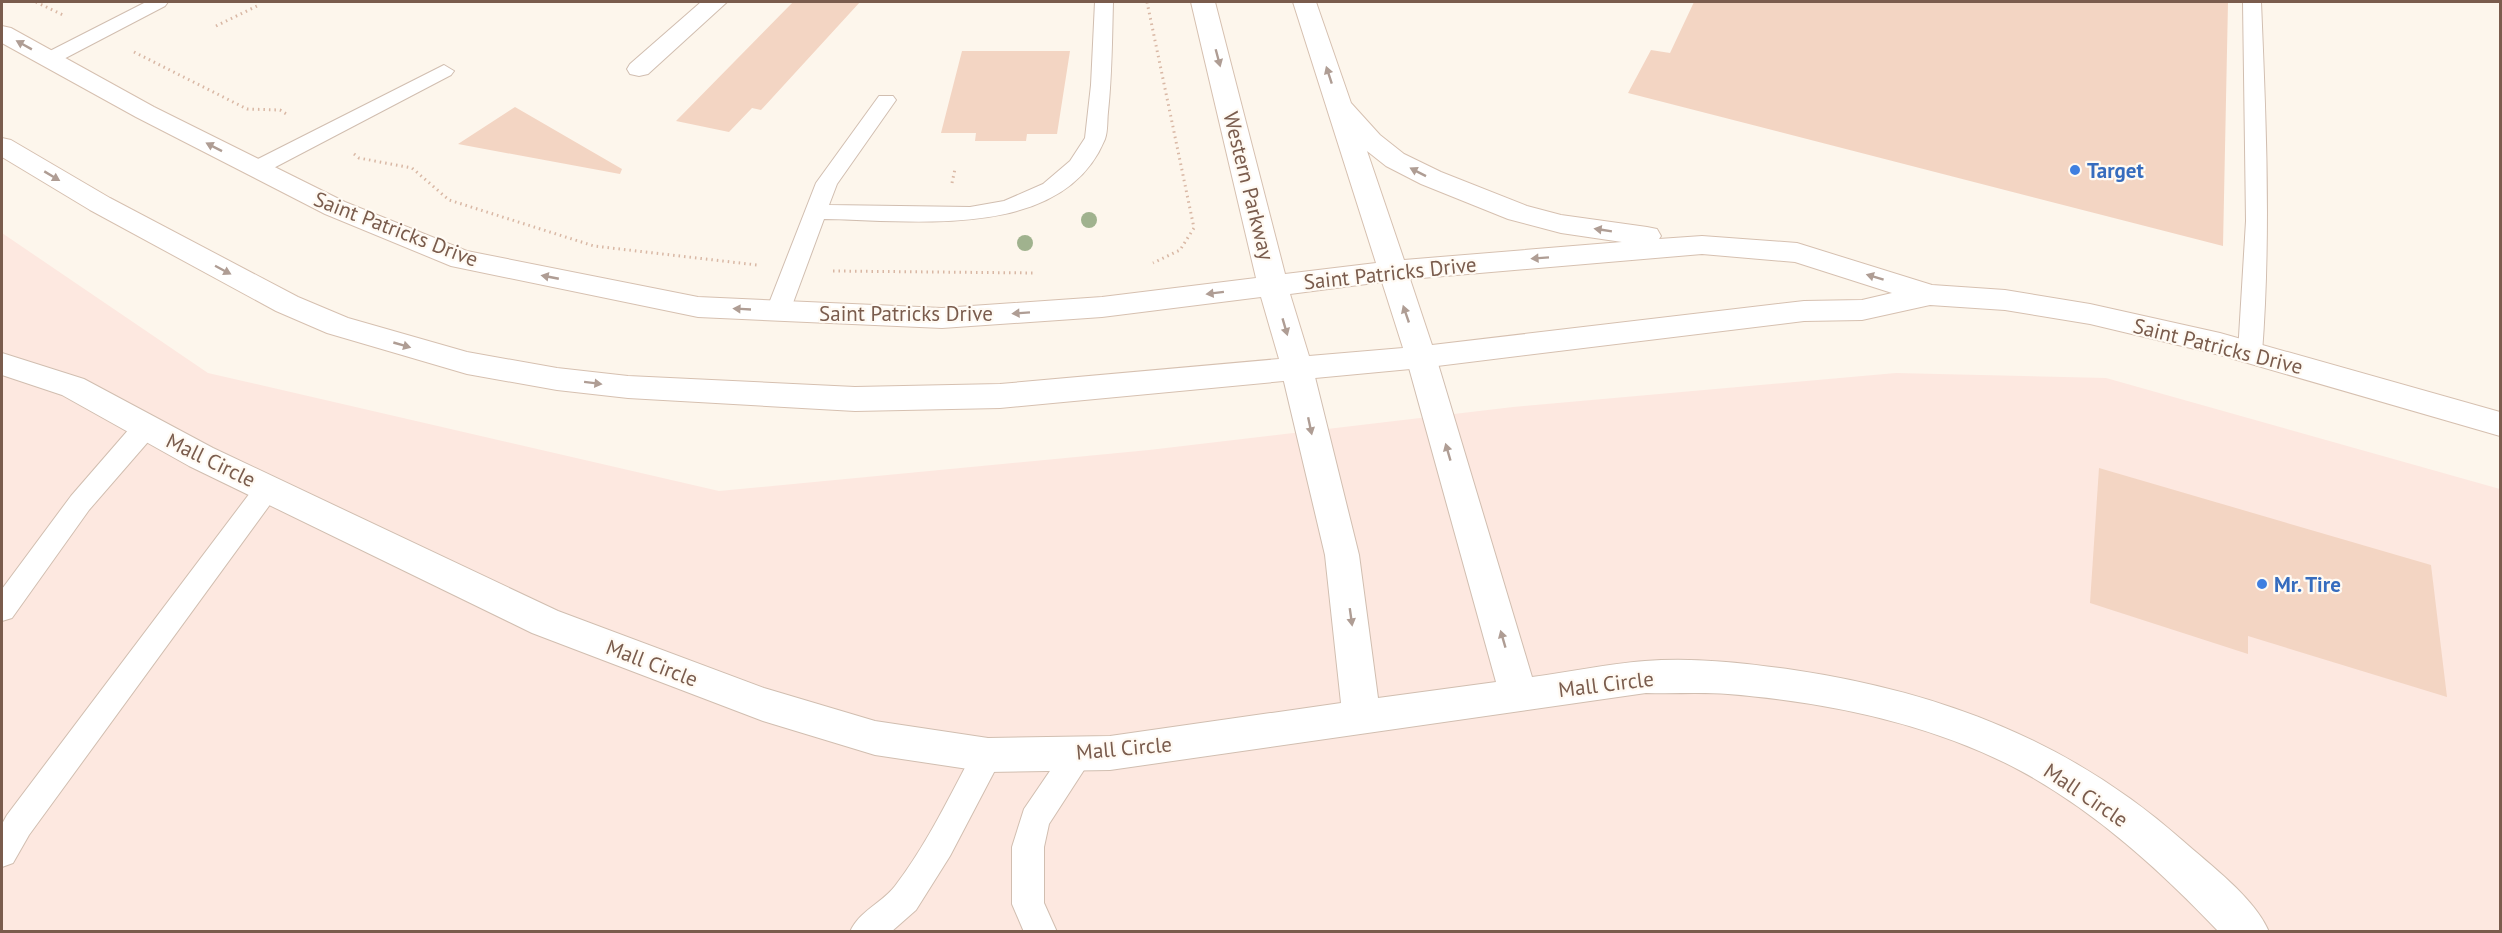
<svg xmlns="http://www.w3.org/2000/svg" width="2502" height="933" font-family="'PT Sans',sans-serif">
<rect width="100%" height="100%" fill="#fdf6ec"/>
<path fill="#fde8e0" d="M2 233 208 373 719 491 1149 450 1513 407 1896 373 2106 378 2500 489V931H2Z"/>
<path fill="#f3d5c3" d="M793 2H860L761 110 752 108 729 132 676 121Z
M1694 2H2228L2223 246 1628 93 1651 50 1670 53Z
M962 51H1070L1057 134H1027L1026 141H975L976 133H941Z
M515 107 622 169 620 174 458 144Z
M2099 468 2431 565 2447 697 2248 636V654L2090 603Z"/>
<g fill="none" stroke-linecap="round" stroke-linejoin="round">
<defs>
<path id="service" d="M146 2H168L165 6 56 63H42L39 59 42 55Z
M1095 2H1113C1112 39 1112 75 1108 112 1107 120 1108 131 1105 139 1063 242 912 220 824 219L790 311 786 317 778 319 770 317 766 311 816 183 879 96H893L896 100 837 184 829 205 970 207 1004 201 1043 184 1070 161 1085 138 1091 85Z
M2243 2H2261C2266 119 2271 236 2262 353L2258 359 2250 361 2242 359 2238 353 2246 221Z
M444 65 454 71 451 75 264 173H250L247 168 250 163Z
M145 419 154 421 157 428 154 435 89 510 12 618 2 621V589L71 496 136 421Z
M268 478 277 481 281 488 277 495 29 835 13 863 2 867V824L7 815 259 481Z
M1080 740 1091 743 1095 753 1049 824 1044 847V903L1057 932H1024L1012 904V847L1024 809 1069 743Z
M988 741 999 745 1003 755 950 856 916 910 891 932H850C859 911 882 903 895 886 928 843 951 793 977 745Z"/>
<path id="minor" d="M701 2H727L648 74 639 76 630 74 627 69 630 64Z
M1421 346 1432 349 1436 357 1532 677C1570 672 1607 664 1645 661 1694 657 1745 663 1794 670 1941 692 2070 741 2182 840 2210 865 2255 898 2269 932H2219C2160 870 2096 812 2021 771 1934 724 1827 702 1728 694 1701 692 1673 694 1646 693L1110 770 988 772 875 755 763 721 532 633 189 466 62 395 2 375V353L84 379 213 448 558 611 764 688 875 721 988 738 1110 736 1341 703 1325 555 1281 369 1286 361 1297 358 1308 361 1313 369 1359 555 1378 698 1496 682 1406 357 1410 349Z"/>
<path id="secondary" d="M1191 2H1215L1285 274 1376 263 1293 2H1316L1351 103 1380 135 1404 154 1441 172 1527 206 1561 215 1647 227 1657 229 1661 236 1659 239 1702 236 1797 243 1932 285 2005 290 2090 304 2220 333 2500 412V436L2220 355 2090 324 2005 310 1930 305 1862 320 1804 321 1421 368 1000 408 855 411 628 398 557 390 467 374 327 333 276 311 90 210 2 157V138L11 140 110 198 298 297 348 318 467 352 557 368 628 376 855 387 1000 384 1279 359 1261 297 1102 317 942 328 698 317 451 266 325 214 136 117 2 43V26L11 28 154 107 345 202 467 251 698 297 942 308 1102 297 1256 278ZM1367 151 1386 166 1421 184 1508 219 1561 233 1622 242 1404 260ZM1702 254 1795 262 1892 293 1862 300 1804 301 1432 345 1410 279ZM1382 282 1403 348 1309 356 1290 294Z"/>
</defs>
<use href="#service" stroke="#d1beb0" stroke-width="2"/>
<use href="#minor" stroke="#d1beb0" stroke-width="2"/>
<use href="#secondary" stroke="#d6c0b0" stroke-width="2"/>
<path stroke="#d9b8a5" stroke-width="3" stroke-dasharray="1.5 4" stroke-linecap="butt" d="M36 2 63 15
M1147 2 1194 228 1180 250 1153 263
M216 26 257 6
M134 52 247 109 280 110 288 115
M354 154 359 158 412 168 449 200 594 246 757 265
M952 183 955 169
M833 271 1035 273"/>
<use href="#service" fill="#fff" fill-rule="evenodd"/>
<use href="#minor" fill="#fff" fill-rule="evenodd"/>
<use href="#secondary" fill="#fff" fill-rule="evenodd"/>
</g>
<g fill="#a0b28e">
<circle cx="1089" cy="220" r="8"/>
<circle cx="1025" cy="243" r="8"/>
</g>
<defs><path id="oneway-solid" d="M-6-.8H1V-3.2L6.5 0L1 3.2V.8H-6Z" transform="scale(1.5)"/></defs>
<g fill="#af9d94">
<use href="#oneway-solid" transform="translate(24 45) rotate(-151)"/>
<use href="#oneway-solid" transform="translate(1218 58) rotate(75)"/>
<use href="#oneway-solid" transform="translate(1329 75) rotate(-108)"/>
<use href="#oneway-solid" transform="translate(214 147) rotate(-153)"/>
<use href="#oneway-solid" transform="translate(1418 172) rotate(-153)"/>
<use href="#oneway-solid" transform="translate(52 176) rotate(31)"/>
<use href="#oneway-solid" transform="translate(1603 230) rotate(-171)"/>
<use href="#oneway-solid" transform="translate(1540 258) rotate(176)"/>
<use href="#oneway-solid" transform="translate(223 270) rotate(28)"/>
<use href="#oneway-solid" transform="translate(550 277) rotate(-169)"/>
<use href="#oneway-solid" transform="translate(1875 277) rotate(-163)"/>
<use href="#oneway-solid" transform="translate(1215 293) rotate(173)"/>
<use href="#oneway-solid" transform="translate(742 309) rotate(-177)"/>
<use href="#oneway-solid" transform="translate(1021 313) rotate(176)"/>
<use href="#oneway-solid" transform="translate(1406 314) rotate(-109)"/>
<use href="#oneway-solid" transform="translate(1285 327) rotate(74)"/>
<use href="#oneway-solid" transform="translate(402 345) rotate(16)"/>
<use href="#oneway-solid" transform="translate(593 383) rotate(7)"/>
<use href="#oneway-solid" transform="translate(1310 426) rotate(78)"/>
<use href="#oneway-solid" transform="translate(1448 452) rotate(-106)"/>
<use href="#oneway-solid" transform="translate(1351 617) rotate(82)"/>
<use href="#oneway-solid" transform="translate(1503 639) rotate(-106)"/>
</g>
<g fill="#3f7fe0" stroke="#fffaf3" stroke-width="2">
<circle cx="2075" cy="170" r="6"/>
<circle cx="2262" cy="584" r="6"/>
</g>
<g text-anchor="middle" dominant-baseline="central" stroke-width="4.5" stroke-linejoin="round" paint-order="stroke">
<g font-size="21" font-weight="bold" fill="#366cbe" stroke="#fffaf3" text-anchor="start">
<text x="2087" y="170">Target</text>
<text x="2274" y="584">Mr. Tire</text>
</g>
<g font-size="21" fill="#7a5c4d" stroke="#fffaf3">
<text transform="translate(1249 186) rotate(76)">Western Parkway</text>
<text transform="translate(396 229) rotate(21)">Saint Patricks Drive</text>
<text transform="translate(1390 273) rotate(-6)">Saint Patricks Drive</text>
<text x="906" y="313">Saint Patricks Drive</text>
<text transform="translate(2218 346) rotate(14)">Saint Patricks Drive</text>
<text transform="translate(211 460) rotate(26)">Mall Circle</text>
<text transform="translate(652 663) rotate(21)">Mall Circle</text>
<text transform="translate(1606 684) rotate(-7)">Mall Circle</text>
<text transform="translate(1124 748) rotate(-5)">Mall Circle</text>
<text transform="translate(2086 795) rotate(34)">Mall Circle</text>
</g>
</g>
<rect width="2502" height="933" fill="none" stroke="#7a5c4d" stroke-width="6"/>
</svg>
